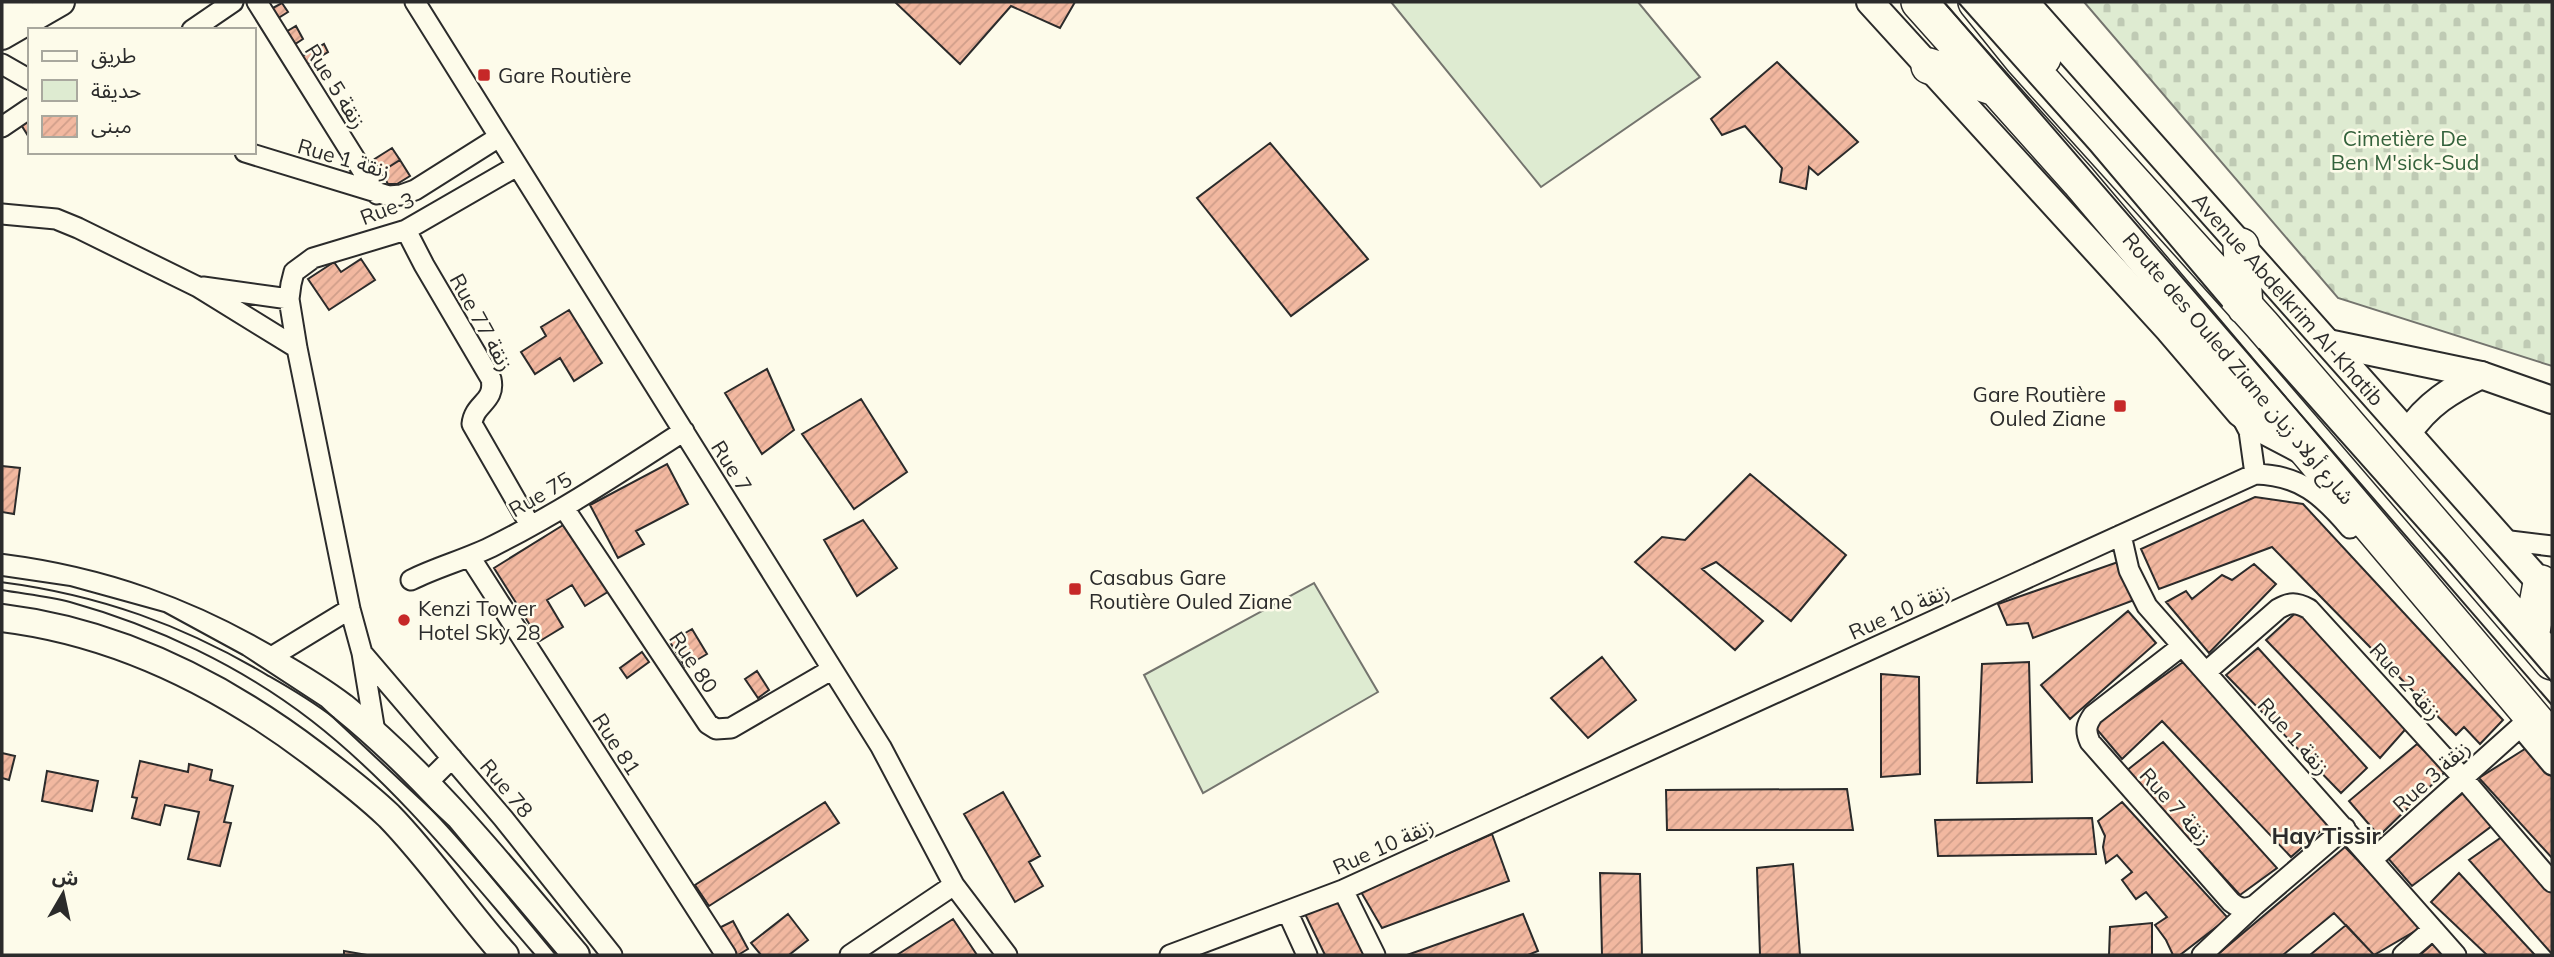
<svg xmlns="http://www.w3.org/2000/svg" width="2554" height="957" font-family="Mulish,'Noto Sans Arabic',sans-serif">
<defs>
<pattern id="cemetery-stones" width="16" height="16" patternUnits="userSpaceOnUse" patternTransform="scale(1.75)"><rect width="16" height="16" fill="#deebd1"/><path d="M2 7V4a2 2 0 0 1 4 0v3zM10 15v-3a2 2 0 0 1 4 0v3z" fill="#bfcab4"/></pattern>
<pattern id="building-hatch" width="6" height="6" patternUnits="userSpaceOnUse" patternTransform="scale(1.75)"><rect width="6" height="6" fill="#f2b8a0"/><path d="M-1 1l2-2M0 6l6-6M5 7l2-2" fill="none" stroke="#d09e8a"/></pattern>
</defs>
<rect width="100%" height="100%" fill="#fdfbea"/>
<path fill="url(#cemetery-stones)" stroke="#74746e" stroke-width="2" d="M2084 2H2552V366L2338 298Z"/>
<path fill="#deebd1" stroke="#74746e" stroke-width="2" d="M1391 2H1638L1700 77 1541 187Z
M1314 583 1378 692 1203 793 1144 675Z"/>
<path fill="url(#building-hatch)" stroke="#2b2b2b" stroke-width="2" d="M895 2H1075L1060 28 1011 6 960 64Z
M282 3 288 12 275 20 269 10Z
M296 26 303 39 292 46 284 33Z
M324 44 328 52 306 65 301 57Z
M1777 62 1858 142 1818 175 1809 167 1806 189 1780 182 1782 168 1745 126 1722 135 1711 119Z
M30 117V139L20 123Z
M1270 143 1368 259 1291 316 1197 198Z
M392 148 400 160 381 172 373 160Z
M400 160 410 176 397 184H388L381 172Z
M361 259 375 280 329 310 308 279 334 262 341 272Z
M569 310 602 363 574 381 560 358 535 374 521 352 546 336 541 327Z
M767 369 794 430 762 454 725 393Z
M861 399 907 472 854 509 802 434Z
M667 464 688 504 636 531 644 544 618 558 590 505Z
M2 466 20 468 14 514 2 512Z
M1750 474 1846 555 1791 621 1716 562 1702 569 1763 621 1735 650 1635 562 1662 537 1685 540Z
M2255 497 2303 504 2503 720 2480 744 2464 727 2456 735 2272 547 2159 589 2141 549Z
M863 520 897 568 857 596 824 540Z
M568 522 611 590 585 606 572 585 547 600 563 627 540 641 494 568Z
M2118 562 2137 599 2033 638 2028 623 2007 625 1998 604Z
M2254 564 2276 584 2209 653 2166 602 2186 591 2192 599 2222 575 2232 580Z
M2301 608 2411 723 2380 758 2266 640Z
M2128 611 2156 643 2070 719 2041 685Z
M692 629 707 654 685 667 670 642Z
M2258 648 2367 768 2341 793 2226 675Z
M642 652 649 662 627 678 620 668Z
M1602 657 1636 700 1588 738 1551 698Z
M2029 662 2032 782 1977 783 1982 664Z
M2183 662 2332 821 2291 857 2162 721 2122 759 2094 726Z
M757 671 769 690 758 698 745 679Z
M1881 674 1919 677 1920 774 1881 777Z
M2163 742 2277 868 2240 895 2126 771Z
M2417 744 2447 770 2379 836 2349 801Z
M2528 747 2552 777V858L2479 778Z
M2 753 15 756 9 780 2 778Z
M140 761 188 772 189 764 212 770 210 780 233 786 224 822 231 823 220 866 188 859 199 812 165 805 160 825 132 818 137 798 132 797Z
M47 771 98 781 92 811 42 801Z
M1847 789 1853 830H1667L1666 790Z
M1003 792 1040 856 1029 862 1043 886 1015 902 964 814Z
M2463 793 2493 825 2412 886 2387 857Z
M825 802 839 823 709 906 695 885Z
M2122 802 2228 918 2180 955H2173L2166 940 2155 925 2167 917 2146 892 2136 899 2122 880 2132 872 2117 855 2106 863 2103 847 2105 836 2098 821Z
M2092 818 2096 854 1938 856 1935 820Z
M1492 834 1509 881 1382 928 1361 892Z
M2503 836 2552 891V954L2469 860Z
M2345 847 2422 927 2374 955 2334 913 2283 955H2217Z
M1793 864 1800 955H1760L1757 868Z
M1600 873 1640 874 1642 955H1602Z
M2459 873 2535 955H2487L2431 902Z
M1336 898 1367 955H1325L1305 914Z
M788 914 808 940 789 955H761L751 943Z
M1523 914 1538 951 1528 955H1407Z
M953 919 977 955H897Z
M733 921 748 949 738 955H732L717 929Z
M2152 923V955H2109L2110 927Z
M2346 925 2374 955H2310Z
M2438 939 2451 955H2420Z
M344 951 367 955H344Z"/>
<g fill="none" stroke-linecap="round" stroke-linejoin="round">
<defs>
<path id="street" d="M257 2 377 194
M415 2 881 747 954 885 1007 955
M192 30 233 2
M2 64 30 80
M2 127 30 108
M245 152 389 196 401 195 415 190 499 137
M2 214 56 219 78 228 198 287 297 348
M406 230 424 265 491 379C496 402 474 403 472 424L530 525
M203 287 289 299
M2240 414 2249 431 2255 474
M564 508 708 724 716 729 731 728 831 670
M2121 535 2129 570 2147 606 2456 955
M2502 540 2552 546
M470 557 726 955
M411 580C439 566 468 559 495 545 561 512 622 471 684 431
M2182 646 2093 715C2086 725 2085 731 2090 742L2231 902C2240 909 2245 910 2255 905
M362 653 503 818 612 955
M268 659 350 609
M2206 672 2278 609C2290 602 2296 602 2309 609L2462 777 2552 882
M2526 734 2552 765
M376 738 362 653 350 609 297 348 289 299 291 284 294 272 313 258 406 230 517 166
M426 784 452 758
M2373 859 2520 727
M1343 890 1375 955
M1287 911 1307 955
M850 955 954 885
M1170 955 1343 890 2255 474C2300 475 2322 495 2350 528
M2202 955 2255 905 2345 828
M2403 955 2433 929"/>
<g id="secondary">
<path d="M1870 2 2169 330 2240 413 2263 430 2301 450"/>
<path id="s1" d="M2025 2 2552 596"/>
<path d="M2 12 20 2"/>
<path d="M2 36 61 2"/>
<path d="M2328 343 2481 375 2552 400"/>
<path d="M2408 433C2427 404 2451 390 2481 375"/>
<path d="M2 568C103 581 189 612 276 664 299 677 322 691 343 707 430 777 504 870 576 955"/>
<path d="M2 618C117 632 223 685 315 755 340 774 366 794 389 816 431 859 465 910 505 955"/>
</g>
<path id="highway" d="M1919 2 2079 181 2552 740
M1976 2 2022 59 2262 325 2552 662
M2008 2 2023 21 2043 58
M1929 66 1995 88
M2241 246 2245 307
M2531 637 2541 583"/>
</defs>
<use href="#street" stroke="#2b2b2b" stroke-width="23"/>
<use href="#secondary" stroke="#2b2b2b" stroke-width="30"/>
<use href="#highway" stroke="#2b2b2b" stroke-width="38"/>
<use href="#street" stroke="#fdfbea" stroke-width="19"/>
<use href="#secondary" stroke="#fdfbea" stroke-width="26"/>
<use href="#highway" stroke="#fdfbea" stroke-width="35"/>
<path stroke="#2b2b2b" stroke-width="2" d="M1944 2 2552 705
M1958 2 2090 150 2222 306
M2259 349 2446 559 2552 682
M2 576 70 586 164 612 243 655 321 706 449 826 556 955
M2 590C24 594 48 596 70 602 156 626 241 666 312 721 397 787 465 874 535 955"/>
</g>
<g fill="#c62828" stroke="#fdfbea" stroke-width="2.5">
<rect x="477" y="68" width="14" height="14" rx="3.5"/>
<rect x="2113" y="399" width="14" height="14" rx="3.5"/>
<rect x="1068" y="582" width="14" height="14" rx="3.5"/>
<circle cx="404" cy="620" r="7"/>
</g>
<g text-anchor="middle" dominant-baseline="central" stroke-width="5" stroke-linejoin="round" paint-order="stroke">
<g font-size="21" fill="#2b2b2b" stroke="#fdfbea" text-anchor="start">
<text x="498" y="75">Gare Routière</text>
<text x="2106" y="394" text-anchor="end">Gare Routière<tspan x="2106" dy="24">Ouled Ziane</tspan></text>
<text x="1089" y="577">Casabus Gare<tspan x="1089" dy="24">Routière Ouled Ziane</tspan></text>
<text x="418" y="608">Kenzi Tower<tspan x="418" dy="24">Hotel Sky 28</tspan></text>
</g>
<g font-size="21" fill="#2b2b2b" stroke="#fdfbea">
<text transform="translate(336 86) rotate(58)">Rue 5 زنقة</text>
<text transform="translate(344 158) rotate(16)">Rue 1 زنقة</text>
<text transform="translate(387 208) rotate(-21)">Rue 3</text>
<text stroke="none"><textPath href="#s1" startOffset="397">Avenue Abdelkrim Al-Khatib</textPath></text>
<text transform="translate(482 322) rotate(61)">Rue 77 زنقة</text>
<text transform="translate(2239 368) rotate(50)">Route des Ouled Ziane شارع أولاد زيان</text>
<text transform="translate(732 466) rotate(58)">Rue 7</text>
<text transform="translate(540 494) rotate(-30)">Rue 75</text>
<text transform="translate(1899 611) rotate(-24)">Rue 10 زنقة</text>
<text transform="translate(694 662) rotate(56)">Rue 80</text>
<text transform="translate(2406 681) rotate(48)">Rue 2 زنقة</text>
<text transform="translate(2294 736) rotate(48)">Rue 1 زنقة</text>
<text transform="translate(617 744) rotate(57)">Rue 81</text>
<text transform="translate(2431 776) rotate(-42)">Rue 3 زنقة</text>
<text transform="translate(507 788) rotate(50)">Rue 78</text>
<text transform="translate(2176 806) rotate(48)">Rue 7 زنقة</text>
<text transform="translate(1383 846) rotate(-24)">Rue 10 زنقة</text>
</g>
<g font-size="21" fill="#34623c" stroke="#fdfbea">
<text x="2405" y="138">Cimetière De<tspan x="2405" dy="24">Ben M'sick-Sud</tspan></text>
</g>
<g font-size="23" font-weight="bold" fill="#2b2b2b" stroke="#fdfbea">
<text x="2326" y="835">Hay Tissir</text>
</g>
</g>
<rect width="2554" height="957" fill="none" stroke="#2b2b2b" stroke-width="7"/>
<rect x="28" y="28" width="228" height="126" fill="#fdfbea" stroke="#a9a89e" stroke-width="2"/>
<rect x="42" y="51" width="35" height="10" fill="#fdfbea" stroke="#a9a89e" stroke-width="2"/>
<text x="91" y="63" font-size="21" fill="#2b2b2b">طريق</text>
<rect x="42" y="80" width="35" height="21" fill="#deebd1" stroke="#a9a89e" stroke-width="2"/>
<text x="91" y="98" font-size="21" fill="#2b2b2b">حديقة</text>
<rect x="42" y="116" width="35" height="21" fill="url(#building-hatch)" stroke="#a9a89e" stroke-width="2"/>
<text x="91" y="133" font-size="21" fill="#2b2b2b">مبنى</text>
<g transform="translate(63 894) rotate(9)" stroke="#fdfbea" stroke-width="5" paint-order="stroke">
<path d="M0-5L12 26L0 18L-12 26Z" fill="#2b2b2b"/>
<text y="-10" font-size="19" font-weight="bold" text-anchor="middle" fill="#2b2b2b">ش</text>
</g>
</svg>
